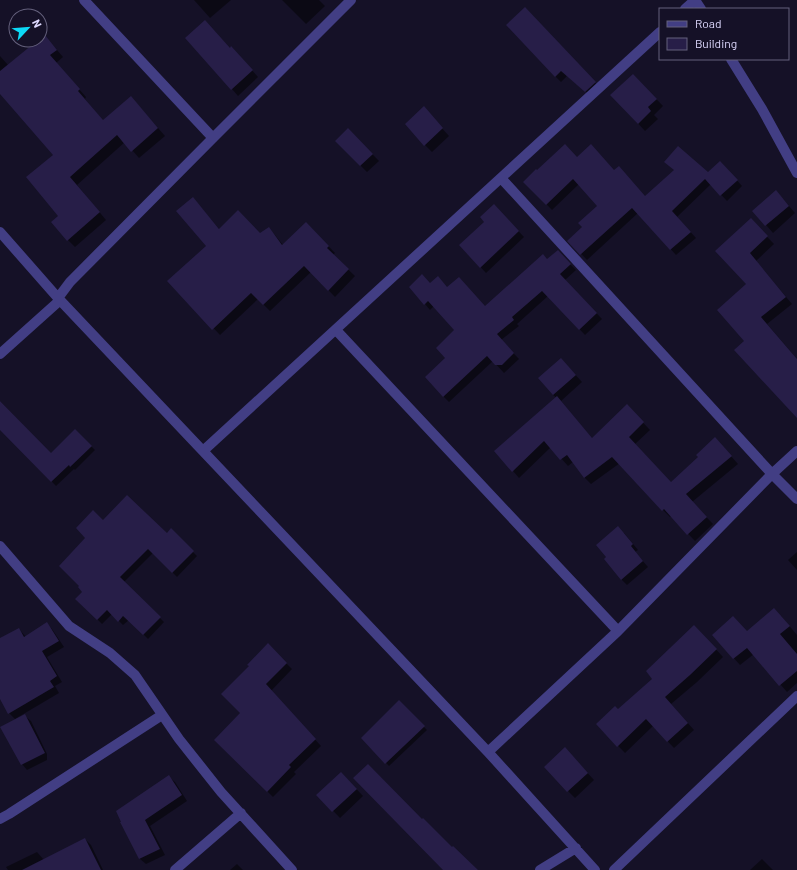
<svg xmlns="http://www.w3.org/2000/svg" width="797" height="870" font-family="Barlow,sans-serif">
<rect width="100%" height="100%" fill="#151127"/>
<path fill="#0007" d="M194 0H231L210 18Z
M282 0H319L325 6 306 24Z
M531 14 601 89 592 97 567 76 561 82 555 76Z
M45 36 63 57 56 63 86 97 85 99 103 121 131 97 165 136 139 158 125 142 77 185 106 220 75 247 68 240 59 216 55 155 0 93V56L8 65Z
M230 49 238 54 258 77 238 96 232 89Z
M640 82 663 106 654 115 658 119 645 131 612 95Z
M430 115 449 136 432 152 425 145Z
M348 129 379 161 367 172 360 165Z
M577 158 614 171 645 197 708 173 726 168 742 186 727 201 711 184 677 217 696 238 676 255 638 213 587 260 569 241 583 227 598 206 579 184 552 210 525 182 537 171Z
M783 199 795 213 773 233 754 211Z
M199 205 220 230 260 235 269 228 275 235 283 245 312 229 335 253 333 255 355 276 335 297 311 272 270 311 258 299 220 335 169 281 207 246Z
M499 211 524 237 486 273 460 245Z
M751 220 774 244 756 261 792 304 767 324 797 359V416L745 341Z
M563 257 576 270 565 280 602 319 585 335 548 296 517 324 519 326 501 340 519 359 504 373 493 361 449 402 443 396 456 330 434 306 430 310 425 304 431 284 448 288 486 307 547 261Z
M561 359 582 382 561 401 592 439 633 412 650 430 635 444 671 483 722 446 738 464 692 502 713 524 695 541 671 516 670 517 663 510 620 463 591 484 584 477 573 462 568 466 551 447 519 478 513 471 557 398 553 395Z
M0 401 51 454 75 430 95 450 75 470 74 469 56 486 0 428Z
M103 521 167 534 171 530 197 556 177 577 153 553 124 582 164 622 148 639 129 620 123 625 112 614 102 624 77 599 84 592Z
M624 533 638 550 635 552 648 567 627 585 621 579Z
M797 552V570L788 560Z
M781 616 797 635V683L787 692 754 654 740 665 713 635 747 632Z
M47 624 52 629 64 647 47 657 62 682 55 686 59 693 15 719 9 713 0 697V639L19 629 26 637Z
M701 633 723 657 697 682 671 704 694 730 674 748 653 726 625 753 597 724 618 710 654 679Z
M268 645 292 669 271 691 321 746 294 772 296 774 273 797 215 740 241 713 250 666Z
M399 702 427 730 389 766 362 738Z
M25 716 31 721 47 754V760L27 770 22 764Z
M572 756 594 780 575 798 568 791Z
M169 777 175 782 187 801 150 826 165 855 146 864 140 859 121 823Z
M348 780 363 796 340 818 318 795Z
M85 839 91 845 103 870H8L6 867 37 852 44 860Z
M762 859 773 870H750Z
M237 864 243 870H230Z"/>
<path fill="#271e48" d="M525 7 596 82 585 92 561 71 555 77 506 25Z
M205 20 230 48 231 46 253 70 231 90 185 38Z
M45 35 57 50 50 55 80 89 78 91 103 120 131 96 158 128 131 152 117 135 70 177 100 212 67 241 51 222 58 216 26 177 53 155 0 94V71L38 40H40V38Z
M633 74 657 99 648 107 651 111 638 124 610 95Z
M424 106 443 128 424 146 405 124Z
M348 128 373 154 360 166 335 141Z
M565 144 577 157 591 144 614 170 619 166 645 196 674 170 664 162 678 146 708 172 720 161 738 180 720 196 705 179 672 211 691 232 670 250 632 208 591 245 580 255 567 241 582 227 578 223 597 206 573 179 546 205 523 182 536 169 537 170Z
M776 190 789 206 765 226 752 211Z
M193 197 219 229 238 210 260 233 269 227 282 245 306 222 329 246 327 248 349 269 328 291 304 266 263 305 251 293 212 330 167 281 206 246 176 211Z
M494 204 519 231 480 268 459 245 484 222 480 217Z
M751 218 768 236 750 253 786 297 761 317 797 359V418L734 350 744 341 717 310 746 284 715 251Z
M558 250 571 264 560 274 597 313 579 330 542 291 512 317 514 320 497 334 514 353 502 365H495L487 356 443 397 425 377 445 358 436 348 454 330 428 301 424 305 409 287 422 274 430 283 438 276 447 287 459 277 485 306 543 254 547 259Z
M561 358 576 375 553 395 538 378Z
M557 396 592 438 627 404 644 422 629 437 671 482 698 457 696 455 715 437 732 456 686 494 707 517 687 535 664 509 662 511 612 457 584 478 567 455 560 460 544 441 512 472 494 451Z
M0 401 51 453 75 429 92 446 70 467 69 465 51 482 0 430Z
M127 495 167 533 171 528 194 551 172 573 148 549 120 577 161 617 143 635 123 616 118 622 107 610 97 620 75 599 82 592 78 587 79 586 59 566 85 538 76 528 93 510 103 520Z
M618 526 633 544 631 546 643 561 621 580 604 559 606 557 596 545Z
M774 608 790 626 780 634 797 654V671L779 686 747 648 733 659 712 635 733 616 747 631Z
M47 622 59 641 42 651 57 676 50 681 54 687 8 714 0 699V638L19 628 24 637Z
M694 625 717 649 690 675 665 697 688 723 667 742 646 719 617 747 596 724 615 706 618 709 652 679 646 671Z
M268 643 287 663 266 684 316 739 289 765 291 767 267 792 214 740 240 713 221 694 249 666 247 665Z
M399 700 425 726 385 764 361 738Z
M25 714 45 753 21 765 0 727Z
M565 747 588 773 567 792 544 767Z
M368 764 422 819 423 818 452 847 453 846 478 870H443L353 778Z
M341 772 357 789 332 812 316 795Z
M169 775 182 795 145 820 160 849 139 859 120 822H121L116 811Z
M85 838 101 870H22Z"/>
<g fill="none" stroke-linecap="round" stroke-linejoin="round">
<path stroke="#423e84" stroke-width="10" d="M84 0 213 138
M351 0 213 138 70 282 58 298 488 752 595 870
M685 9 695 0 701 9
M731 59 762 109 797 173
M501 178 772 474 797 499
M0 232 58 298V302L0 354
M336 330 618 631
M203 451 660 32
M0 546 69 626 110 653 135 675 179 739 221 792 292 870
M488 752 618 631 772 474 797 451
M0 819 9 814 162 715
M175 870 241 813
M540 870 576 848
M614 870 797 696"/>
</g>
<rect x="659" y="8" width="130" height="52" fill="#151127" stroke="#65617d"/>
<rect x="667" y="21" width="20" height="6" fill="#423e84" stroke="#65617d"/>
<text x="695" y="28" font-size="12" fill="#ded9fe">Road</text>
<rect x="667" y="38" width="20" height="12" fill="#271e48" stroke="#65617d"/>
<text x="695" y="48" font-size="12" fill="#ded9fe">Building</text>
<g transform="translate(28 28) rotate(64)"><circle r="19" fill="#151127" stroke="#65617d"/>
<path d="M0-3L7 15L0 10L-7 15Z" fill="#0dd9f6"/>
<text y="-6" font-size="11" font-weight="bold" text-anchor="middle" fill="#ded9fe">N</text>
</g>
</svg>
